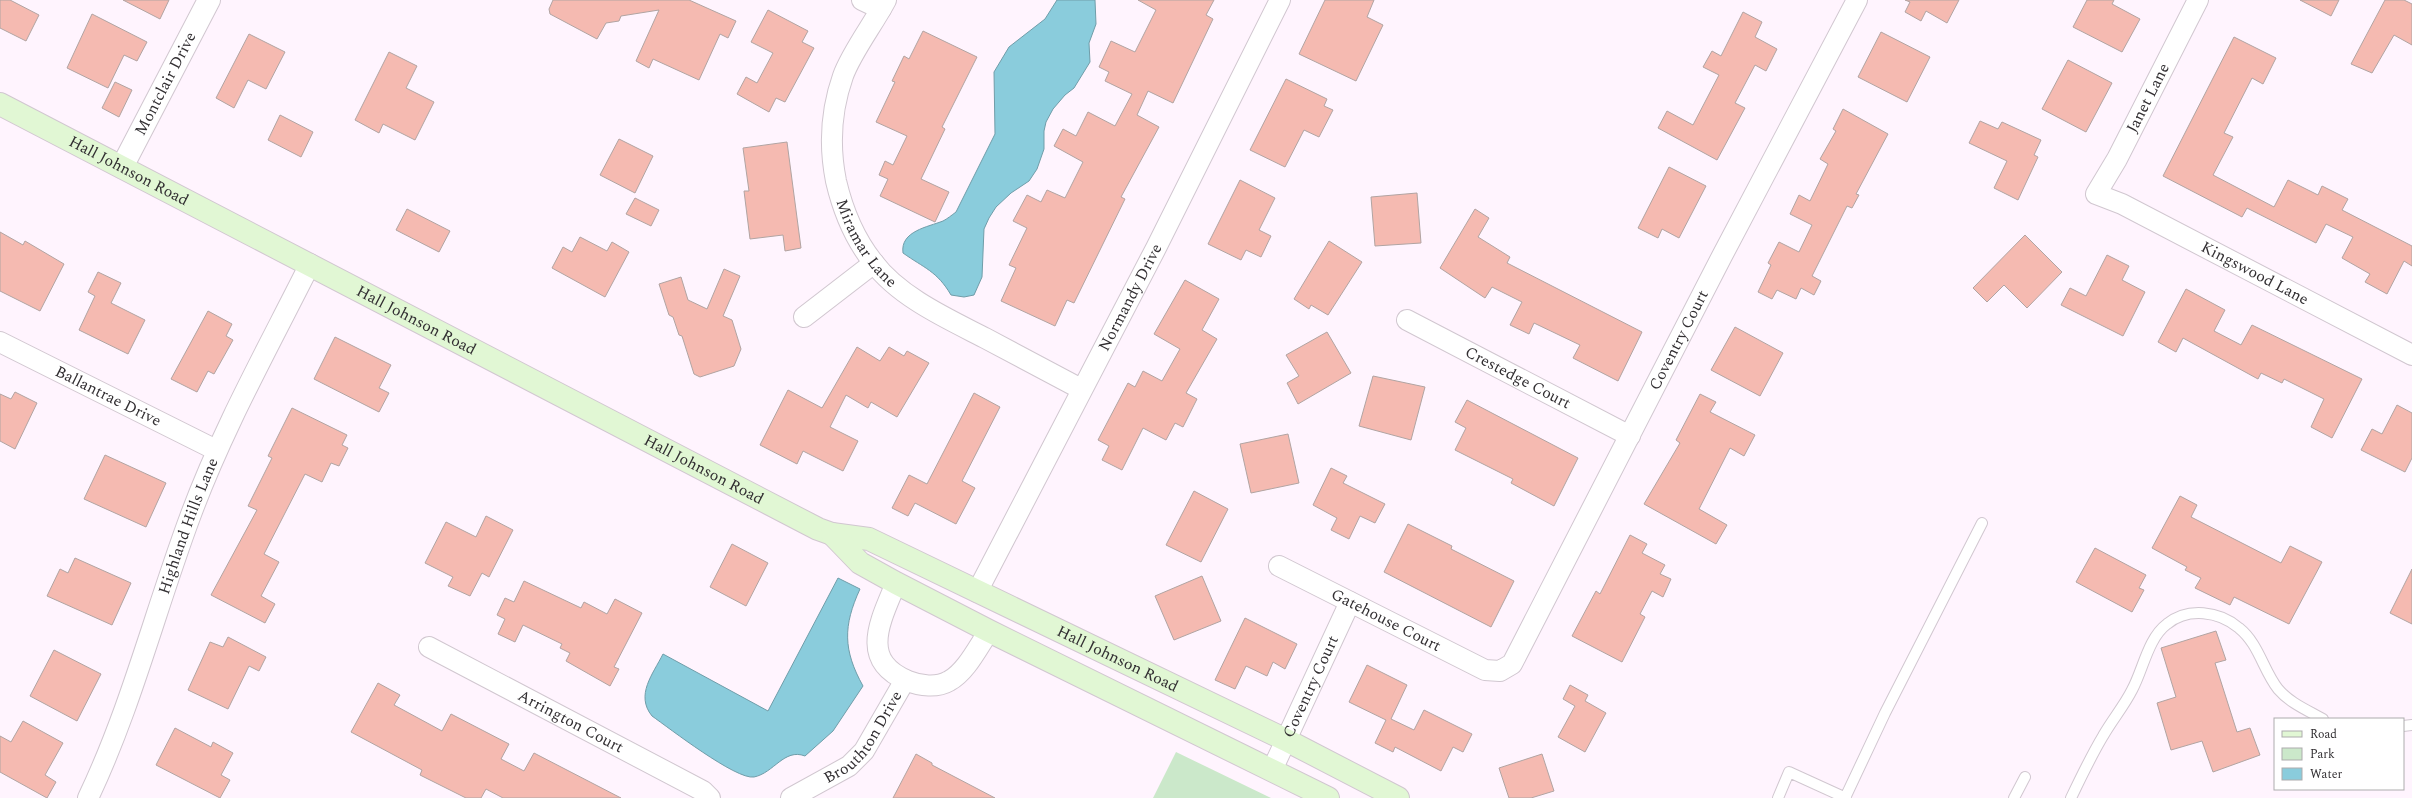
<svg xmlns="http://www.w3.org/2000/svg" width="2412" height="798" font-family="Spectral,serif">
<rect width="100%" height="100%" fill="#fff4fe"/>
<path fill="#cbe8ca" d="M1176 752 1271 798H1153Z"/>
<path fill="#8accdc" stroke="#709da9" d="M1057 0H1095L1096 24 1089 43 1090 62 1074 88 1065 95 1053 109 1046 122 1044 131V149L1037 169 1029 181 1011 193 996 207 989 218 984 229 982 277 974 295 964 297 951 295C937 271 924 268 903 253 900 231 928 227 943 221 947 219 952 215 956 212L995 134 994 72 1009 47 1045 19Z
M838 578 860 589C843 626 843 650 863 686L833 731 805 756C784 748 774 773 754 777 736 780 669 728 652 716 635 695 653 674 663 654L768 711Z"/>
<path fill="#f5bab1" stroke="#b1a4a2" d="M0 0H10L39 15 26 41 0 28Z
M123 0H169L160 19Z
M553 0H689L736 21 728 38 720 34 699 80 653 59 649 68 636 61 659 10 621 16 619 21 606 23 597 39 550 14 549 9Z
M1138 0H1214L1206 15 1213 19 1173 103 1148 91 1137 115 1159 127 1121 197 1125 199 1074 303 1067 300 1055 326 1001 301 1016 268 1009 265 1027 228 1013 221 1027 195 1041 202 1047 190 1065 198 1083 162 1054 146 1063 129 1076 136 1088 112 1115 126 1132 94 1105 81 1109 72 1099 67 1111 41 1135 52 1156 10Z
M1325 0H1374L1367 17 1383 25 1356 81 1299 54Z
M1905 0H1959L1947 23 1926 11 1921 21 1905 12 1910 2Z
M2087 0H2114L2112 4 2140 19 2122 52 2073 27Z
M2300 0H2339L2331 16Z
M2385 0H2404L2412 4V45L2394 35 2372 73 2351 64Z
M768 10 808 31 802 42 814 48 785 102 776 98 769 112 737 94 746 77 757 83 773 53 751 42Z
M1743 12 1762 22 1755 37 1777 49 1766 71 1755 65 1735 103 1745 108 1717 160 1658 128 1667 111 1693 125 1719 75 1703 67 1712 51 1721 56Z
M92 14 147 42 137 61 124 55 108 88 67 68Z
M923 31 977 57 942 127 945 129 921 179 949 192 935 222 880 196 888 179 879 175 885 161 893 165 907 136 876 122 895 82 892 81 904 56 909 59Z
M1881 32 1930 57 1907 102 1858 77Z
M249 34 285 52 266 89 248 80 234 108 216 98Z
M2234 37 2276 58 2263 84 2252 78 2224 133 2233 137 2213 175 2274 207 2288 180 2318 195 2322 186 2348 199 2342 210 2412 246V266L2404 261 2387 294 2365 282 2370 274 2342 258 2353 237 2326 224 2316 243 2247 208 2242 217 2163 176Z
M389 52 417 66 406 88 434 102 415 140 383 124 379 133 355 120Z
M2068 60 2112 83 2086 132 2042 109Z
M1286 79 1327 99 1324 106 1333 110 1319 137 1304 130 1285 167 1250 150Z
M115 82 132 90 119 117 102 108Z
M1843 109 1888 134 1856 194 1859 195 1852 208 1847 206 1812 276 1821 281 1814 295 1801 288 1796 299 1777 290 1772 299 1758 292 1771 265 1768 263 1779 242 1799 252 1812 225 1790 214 1799 195 1810 201 1828 164 1820 159 1836 131 1833 129Z
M280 115 313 132 301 157 268 140Z
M1980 121 1998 129 2002 122 2041 140 2034 155 2038 157 2018 200 1994 188 2007 161 1969 143Z
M619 139 653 156 635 193 600 175Z
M787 142 801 248 785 251 783 235 750 239 744 191H749L743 148Z
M1669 167 1706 186 1679 238 1662 229 1658 238 1638 228Z
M1240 180 1275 198 1259 230 1271 236 1261 257 1246 250 1241 260 1208 244Z
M1417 193 1421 243 1375 246 1371 197Z
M635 198 659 210 651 226 626 214Z
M407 209 450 231 439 252 396 230Z
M1475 209 1489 218 1478 237 1510 257 1507 263 1642 332 1618 381 1573 358 1580 345 1534 323 1529 334 1510 325 1522 302 1492 287 1485 298 1440 268Z
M0 232 23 245 25 241 64 264 40 311 0 291Z
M2025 235 2062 272 2027 308 2004 285 1987 302 1973 288Z
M580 237 607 251 612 242 629 252 605 297 552 268 563 247 572 252Z
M1329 241 1362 262 1328 315 1311 305 1309 309 1294 299Z
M2107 255 2129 266 2122 280 2145 292 2123 336 2061 305 2070 288 2086 296Z
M724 269 740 276 723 316 732 320 741 349 734 366 700 377 694 374 682 336 679 335 673 317 669 315 659 284 681 277 688 300 707 309Z
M98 272 121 283 111 303 145 320 128 354 79 330 95 296 88 292Z
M1185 280 1219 299 1202 330 1217 339 1186 393 1197 399 1183 427 1175 423 1166 440 1143 428 1122 470 1102 460 1109 446 1098 440 1128 383 1135 387 1143 371 1162 381 1180 349 1154 334Z
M2186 289 2225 310 2214 331 2241 345 2252 325 2362 379 2332 438 2311 427 2324 399 2284 379 2282 383 2261 373 2258 379 2183 338 2176 352 2158 342Z
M208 311 232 324 226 336 233 340 214 374 208 371 197 392 171 379Z
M1735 327 1783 353 1760 396 1711 370Z
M1327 332 1351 373 1298 404 1287 383 1299 376 1286 355Z
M335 337 391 365 379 388 389 393 379 412 314 379Z
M857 347 880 361 889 347 904 356 907 351 929 363 897 417 871 402 868 408 846 395 830 427 858 441 843 471 803 451 797 464 760 445 788 390 822 408Z
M1373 376 1425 387 1411 440 1359 426Z
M15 392 37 403 15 449 0 441V394L11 399Z
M974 393 1000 407 962 481 975 488 956 524 915 503 908 516 892 508 909 475 927 484Z
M1700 394 1716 402 1710 412 1755 435 1744 456 1730 448 1699 509 1727 525 1716 544 1644 504 1680 443 1676 440Z
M1467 400 1578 458 1554 506 1511 483 1513 479 1455 450 1466 428 1455 422Z
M2397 405 2412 413V458L2405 472 2361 450 2372 429 2382 434Z
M292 408 347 435 342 445 348 448 339 466 331 463 322 482 305 474 264 554 279 562 261 596 275 604 265 623 211 595 257 510 248 506 272 458 268 456Z
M1288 434 1299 483 1251 493 1240 444Z
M105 455 166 483 146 527 84 499Z
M1331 468 1347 476 1343 483 1385 504 1375 523 1360 516 1349 539 1331 530 1337 518 1313 505Z
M1194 491 1228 509 1201 562 1166 545Z
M2180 496 2197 505 2191 517 2281 563 2290 546 2322 562 2289 624 2234 597 2230 605 2195 588 2201 578 2185 570 2187 567 2152 548Z
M486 516 513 530 489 577 482 573 470 596 448 586 453 577 425 563 446 522 476 537Z
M1408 524 1452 546 1451 549 1514 581 1491 627 1384 572Z
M1630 535 1647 544 1642 553 1665 565 1660 574 1671 579 1663 597 1652 591 1640 614 1645 617 1622 662 1572 636 1596 591 1600 594Z
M732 544 768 563 746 606 710 587Z
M2095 548 2146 575 2139 588 2144 590 2132 612 2076 582Z
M75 558 131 583 112 625 47 596 60 569 68 573Z
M2412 569V624L2390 613Z
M1202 576 1221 621 1174 640 1155 596Z
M524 581 581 608 584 602 607 614 615 599 642 613 614 667 619 669 610 686 566 661 570 653 560 648 562 644 523 625 515 642 498 634 505 619 497 615 505 598 514 602Z
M1245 618 1297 644 1285 669 1273 662 1267 676 1246 666 1235 689 1215 680Z
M2216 631 2226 660 2215 663 2237 732 2250 728 2260 755 2213 772 2202 741 2171 750 2157 703 2176 697 2161 648Z
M228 637 266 657 259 671 249 666 228 709 188 690 210 642 223 647Z
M54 650 101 674 77 721 30 696Z
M1367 665 1407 685 1391 719 1414 730 1424 710 1472 734 1463 752 1453 747 1441 771 1395 747 1393 752 1375 743 1386 720 1349 702Z
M378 683 400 695 394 705 442 731 451 714 509 744 501 759 524 771 534 753 621 798H503L486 789 481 798H466L420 775 422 770 351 732Z
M1570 685 1588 695 1585 701 1606 713 1585 752 1558 737 1575 706 1563 699Z
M23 721 63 743 45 775 56 782 47 798 0 772V736L11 742Z
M175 728 211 747 213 742 233 753 221 775 230 780 220 798 156 765Z
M916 754 932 763V765L995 798H893Z
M1542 754 1554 791 1531 798H1509L1499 768Z"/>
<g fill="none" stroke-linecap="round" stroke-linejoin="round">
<defs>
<path id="service" d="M2403 726 2412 725
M1778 798 1789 772 1846 798
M1845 798 1885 713 1982 523
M2014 798 2025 777
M2071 798C2081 777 2091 756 2103 736 2112 720 2124 706 2132 690 2143 670 2148 638 2167 624 2188 607 2219 611 2239 628 2259 644 2263 670 2278 689 2290 703 2307 710 2323 719"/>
<g id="minor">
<path d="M862 0 881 9"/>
<path id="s1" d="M886 0C874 23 851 53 843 76 831 110 829 146 836 181 843 211 854 238 873 262 899 297 948 319 985 338 1017 355 1049 372 1081 389"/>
<path id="s2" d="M2198 0 2117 159 2096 194 2122 204 2412 355"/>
<path d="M804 317 874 263"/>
<path id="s3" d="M1407 320 1630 436"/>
<path id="s4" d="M0 342 216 450"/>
<path id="s5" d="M1279 566 1485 670 1500 671 1512 664 1722 256 1857 0"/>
<path d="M896 583C881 620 858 660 908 681 920 686 937 688 949 681 966 672 978 647 989 631"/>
<path id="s6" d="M977 592 1156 248 1280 0"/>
<path id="s7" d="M429 647 703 791 710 798"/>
<path id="s8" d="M1272 770 1350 602"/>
<path id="s9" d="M88 798C131 708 155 611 190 517 222 430 268 348 310 264"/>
<path id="s10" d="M791 798 849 766 864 751 905 680"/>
</g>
<g id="tertiary">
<path id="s11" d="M122 167 209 0"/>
</g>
<g id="secondary">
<path id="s12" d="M0 104 818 529 832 534 869 539 1286 740 1398 798"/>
<path d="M832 534 860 563 896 583 989 631 1328 798"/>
</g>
</defs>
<use href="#service" stroke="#d1c7d0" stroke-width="12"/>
<use href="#minor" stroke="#d1c7d0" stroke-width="22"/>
<use href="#tertiary" stroke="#d1c7d0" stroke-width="24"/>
<use href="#secondary" stroke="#d1c7d0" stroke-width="24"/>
<use href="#service" stroke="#fff" stroke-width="10"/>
<use href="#minor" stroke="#fff" stroke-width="20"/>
<use href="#tertiary" stroke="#fff" stroke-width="22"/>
<use href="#secondary" stroke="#e1f7d4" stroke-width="22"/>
</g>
<g text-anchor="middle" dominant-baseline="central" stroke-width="3" stroke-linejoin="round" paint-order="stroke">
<g font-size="16" fill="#322f32" stroke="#fff">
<text stroke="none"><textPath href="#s11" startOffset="94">Montclair Drive</textPath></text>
<text transform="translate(2148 98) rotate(-63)">Janet Lane</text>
<text stroke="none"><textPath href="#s12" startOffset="145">Hall Johnson Road</textPath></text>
<text stroke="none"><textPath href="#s1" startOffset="264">Miramar Lane</textPath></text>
<text stroke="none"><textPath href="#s2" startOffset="397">Kingswood Lane</textPath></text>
<text stroke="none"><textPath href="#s6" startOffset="332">Normandy Drive</textPath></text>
<text stroke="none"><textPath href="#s12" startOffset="469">Hall Johnson Road</textPath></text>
<text stroke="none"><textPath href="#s5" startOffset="624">Coventry Court</textPath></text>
<text stroke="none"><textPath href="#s3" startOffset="125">Crestedge Court</textPath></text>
<text stroke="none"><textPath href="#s4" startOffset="121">Ballantrae Drive</textPath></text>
<text stroke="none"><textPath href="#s12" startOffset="793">Hall Johnson Road</textPath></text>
<text stroke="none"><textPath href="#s9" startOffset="290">Highland Hills Lane</textPath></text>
<text stroke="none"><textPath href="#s5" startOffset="120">Gatehouse Court</textPath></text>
<text stroke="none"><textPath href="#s12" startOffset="1250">Hall Johnson Road</textPath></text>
<text stroke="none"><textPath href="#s8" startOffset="92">Coventry Court</textPath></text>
<text stroke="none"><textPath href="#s7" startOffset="160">Arrington Court</textPath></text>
<text stroke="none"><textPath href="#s10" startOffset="97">Brouthton Drive</textPath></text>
</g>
</g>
<rect x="2274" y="718" width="130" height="72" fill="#ffffff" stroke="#adacad"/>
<rect x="2282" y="731" width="20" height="6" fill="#e1f7d4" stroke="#adacad"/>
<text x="2310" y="738" font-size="12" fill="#322f32">Road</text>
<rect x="2282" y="748" width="20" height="12" fill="#cbe8ca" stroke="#adacad"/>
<text x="2310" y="758" font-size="12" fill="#322f32">Park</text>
<rect x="2282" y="768" width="20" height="12" fill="#8accdc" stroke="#adacad"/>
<text x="2310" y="778" font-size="12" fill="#322f32">Water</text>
</svg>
